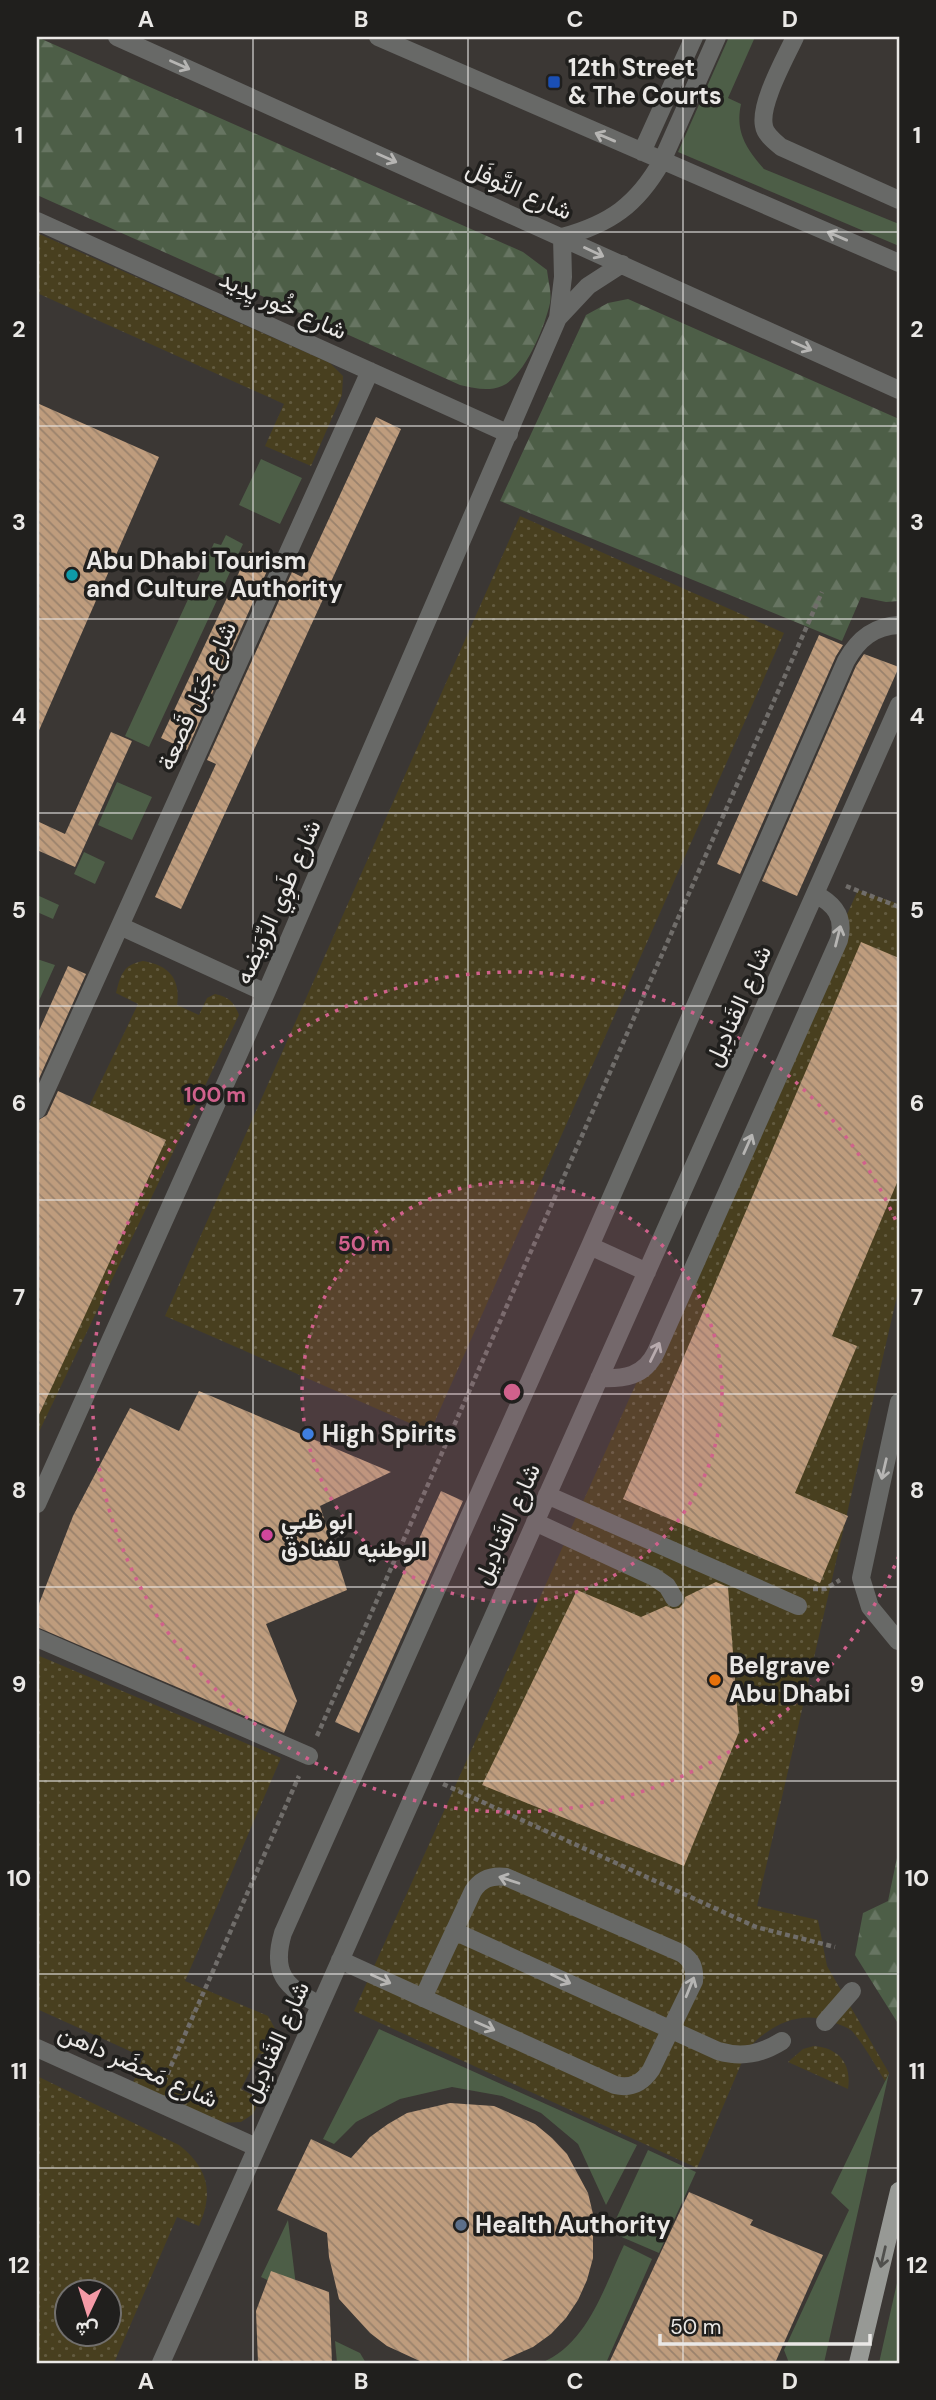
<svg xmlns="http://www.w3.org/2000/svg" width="936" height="2400" font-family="'DM Sans',Vazirmatn,sans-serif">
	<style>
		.grass { fill: #4d5e47 }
		.forest { fill: url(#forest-firs) }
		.sand { fill: url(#sand-dots); fill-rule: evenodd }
		.building { fill: url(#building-back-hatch) }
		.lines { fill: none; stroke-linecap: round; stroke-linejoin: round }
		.path { stroke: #706d6a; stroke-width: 4.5; stroke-dasharray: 5 3.5; stroke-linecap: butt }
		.minor { stroke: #686967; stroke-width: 18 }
		.major { stroke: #979995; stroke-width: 18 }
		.oneway { stroke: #b6b5b3 }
		.oneway2 { stroke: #50504d }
		.grid { fill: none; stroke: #eae8e6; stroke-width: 2; stroke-opacity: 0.55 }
		.ring { fill: none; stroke: #d0618c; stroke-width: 3.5; stroke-dasharray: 3.5 7 }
		.transit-dot { fill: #1a4fb4; stroke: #201f1d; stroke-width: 2.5 }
		.culture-dot { fill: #0f9aa8; stroke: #201f1d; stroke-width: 2.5 }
		.shop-dot { fill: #3f7fe0; stroke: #201f1d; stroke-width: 2.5 }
		.hotel-dot { fill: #d1479c; stroke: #201f1d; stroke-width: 2.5 }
		.food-dot { fill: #e8710a; stroke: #201f1d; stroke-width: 2.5 }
		.service-dot { fill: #5c6f8a; stroke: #201f1d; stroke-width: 2.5 }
		.labels { text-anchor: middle; stroke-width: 7; stroke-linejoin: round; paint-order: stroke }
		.poi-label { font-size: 24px; font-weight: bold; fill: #eae8e6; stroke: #201f1d; text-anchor: start }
		.street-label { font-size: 24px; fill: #eae8e6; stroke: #201f1d }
		.centre { fill: #d0618c; stroke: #201f1d; stroke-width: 3.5 }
		.ring-label { font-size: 21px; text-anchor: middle; font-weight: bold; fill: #d0618c; stroke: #201f1d; stroke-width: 7; stroke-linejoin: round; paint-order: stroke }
		.neatline { fill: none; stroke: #eae8e6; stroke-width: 2.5 }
		.grid-label { font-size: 23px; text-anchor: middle; font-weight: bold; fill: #eae8e6 }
	</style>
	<defs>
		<pattern id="forest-firs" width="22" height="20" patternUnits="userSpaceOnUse" patternTransform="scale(1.75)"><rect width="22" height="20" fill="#4d5e47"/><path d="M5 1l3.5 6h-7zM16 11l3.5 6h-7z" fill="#677562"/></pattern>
		<pattern id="sand-dots" width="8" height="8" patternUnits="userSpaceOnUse" patternTransform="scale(1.75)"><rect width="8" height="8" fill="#483f1f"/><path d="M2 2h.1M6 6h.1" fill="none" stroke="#635b40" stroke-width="1.8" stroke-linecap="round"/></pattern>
		<pattern id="building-back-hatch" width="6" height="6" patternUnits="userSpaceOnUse" patternTransform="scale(1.75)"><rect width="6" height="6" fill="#be9c7d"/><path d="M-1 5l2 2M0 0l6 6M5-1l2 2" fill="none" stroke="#9a826c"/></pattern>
	</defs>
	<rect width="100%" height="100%" fill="#3b3734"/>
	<!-- grass -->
	<path class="grass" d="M729,37H755L728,98L741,104C735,132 746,148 764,169L899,224V246L678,152Z
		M261,459L302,478L280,524L239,505Z
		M226,535L243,544L149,747L125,736L214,543L221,545Z
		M117,782L152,797L132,840L98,825Z
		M84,852L105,862L95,884L74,874Z
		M37,895L59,905L53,919L37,912Z
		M37,959L55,965L37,1005Z
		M379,2029L637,2145L606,2205L578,2144L541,2113L502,2096L452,2087L400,2099L356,2122L334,2144L323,2139Z
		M889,2073L824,2363H789L784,2350L849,2210L831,2193Z
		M648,2150L696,2172L659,2253L610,2232Z
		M288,2220L297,2294L261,2277Z
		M624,2245L652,2259L606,2363H541C588,2344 604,2287 624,2245Z
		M899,2274V2363H879Z
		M335,2341L360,2353L366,2363H337Z"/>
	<!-- forest -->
	<path class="forest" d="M37,37L523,252L547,270C548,280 552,293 550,303C545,326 525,376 502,386C487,392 475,388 460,385L37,195Z
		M628,299L899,419V601L886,602L861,597L842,641L500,501L586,315L608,303Z
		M899,1848V2025L855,1955L863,1913L888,1901Z"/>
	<!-- sand -->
	<path class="sand" d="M37,233L330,363L343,376L342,395L311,466L265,446L284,404L37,293Z
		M520,516L784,633L430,1432L165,1316Z
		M858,890L899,904V1287L757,1906L818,1920L827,1966L889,2073L885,2081C875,2065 865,2046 852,2031C849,2028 843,2026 838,2024C803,2008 771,2023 747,2050L697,2168L354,2011Z
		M143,961C168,965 181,978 177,1005L199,1015L207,998L215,994C229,997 234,1002 239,1015L37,1436V1215L138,1004L116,993C121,974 123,965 143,961Z
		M37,1655L281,1758L185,1981L268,2016L278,2034L281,2053L277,2061L259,2053L241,2089L260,2099L253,2114L241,2122L219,2123L132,2085L143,2057L37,2009Z
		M814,2046C839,2048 852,2064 848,2089L788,2062L803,2049Z
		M37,2076L179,2145C208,2168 214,2192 199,2226L177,2217L114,2363H37ZM66,2292H108V2334H66Z"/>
	<!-- building -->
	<path class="building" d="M37,403L159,457L37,735Z
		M376,417L401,429L181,909L155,897L216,764L207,760L292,572L302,577Z
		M249,551L271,562L187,750L161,738Z
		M819,635L843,645L836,656L740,874L717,864Z
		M864,654L899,667L797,896L762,881L856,666Z
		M111,732L132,741L75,867L37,850V821L65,834Z
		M861,942L899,958V1178L832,1336L857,1346L795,1493L848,1516L820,1583L623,1499Z
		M68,966L86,974L37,1083V1035Z
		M58,1091L166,1140L37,1419V1121L47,1115Z
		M199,1391L391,1472L320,1506L347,1590L266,1624L297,1701L284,1733L37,1627V1609L73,1516L130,1408L179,1431Z
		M441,1491L463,1501L359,1733L335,1722Z
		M716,1582L728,1587L739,1732L684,1866L482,1785L577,1590L641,1617L666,1606L673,1609L679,1608L684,1603L685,1597Z
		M450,2103L494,2106L535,2124L552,2138L567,2154L588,2193L593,2214V2258L587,2280L578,2300L566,2318L551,2334L533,2347L497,2363H424L387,2346L370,2333L339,2299L329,2257L327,2233L277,2210L311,2139L351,2158L370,2137L388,2124L407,2113Z
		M689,2192L753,2220L750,2225L823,2255L775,2363H609Z
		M271,2271L329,2292L332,2363H258L256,2311Z"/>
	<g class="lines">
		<!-- path -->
		<path class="path" d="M846,886L899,907
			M813,1589H825L840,1580
			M317,1736L822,592
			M443,1784L756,1927L835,1947
			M164,2082L299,1776"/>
		<!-- minor -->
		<path class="minor" d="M117,37L899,390
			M378,37L899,263
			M795,37C786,57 759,104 764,126C765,134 774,141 781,147L899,200
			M642,152L694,37
			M37,221L509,434
			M558,318L588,286L622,264
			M120,926L266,993
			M37,1110L370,371
			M590,1246L647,1272
			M599,1378C624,1379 644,1377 656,1352L839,940C845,917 835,904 815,894
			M547,1495L798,1606
			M37,1504L266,993L558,318L563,277L562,237C610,224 637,205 662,161L717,37
			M535,1522L654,1577L667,1586L674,1598
			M37,1638L309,1756
			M898,1641L870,1607L861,1578L899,1402
			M454,1931L718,2051C742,2058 761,2054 782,2041
			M340,1960L615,2085C631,2089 642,2083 651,2070L694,1981C695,1968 692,1960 681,1953L506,1877C491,1875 481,1879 473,1891L423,1998
			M320,2005C285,1987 271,1973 283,1933L590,1246L846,661C858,639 874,626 899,625
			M825,2022L852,1991
			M37,2048L256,2147
			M161,2363L899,705"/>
		<!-- major -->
		<path class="major" d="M858,2363L899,2191"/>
	</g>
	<!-- one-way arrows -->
	<defs><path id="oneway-shaft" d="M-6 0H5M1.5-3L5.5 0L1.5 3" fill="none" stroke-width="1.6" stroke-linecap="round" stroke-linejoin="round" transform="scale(1.75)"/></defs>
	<g class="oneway">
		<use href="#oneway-shaft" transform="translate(180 65) rotate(24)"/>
		<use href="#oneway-shaft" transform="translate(605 137) rotate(-157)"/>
		<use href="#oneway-shaft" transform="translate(387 158) rotate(24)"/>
		<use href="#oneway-shaft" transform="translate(837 236) rotate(-157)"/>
		<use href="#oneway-shaft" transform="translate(594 252) rotate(25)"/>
		<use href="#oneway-shaft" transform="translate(802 346) rotate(24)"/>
		<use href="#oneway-shaft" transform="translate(838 936) rotate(-76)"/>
		<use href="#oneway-shaft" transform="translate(748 1144) rotate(-66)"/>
		<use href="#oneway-shaft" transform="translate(655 1352) rotate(-64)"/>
		<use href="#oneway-shaft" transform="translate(884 1469) rotate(103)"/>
		<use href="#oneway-shaft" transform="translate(509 1880) rotate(-162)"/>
		<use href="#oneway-shaft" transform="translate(381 1979) rotate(24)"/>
		<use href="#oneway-shaft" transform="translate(561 1979) rotate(25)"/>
		<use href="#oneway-shaft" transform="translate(690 1987) rotate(-68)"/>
		<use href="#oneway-shaft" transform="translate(485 2026) rotate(24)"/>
	</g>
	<use class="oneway2" href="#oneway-shaft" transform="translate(883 2257) rotate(103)"/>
	<!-- grid -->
	<path class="grid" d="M253,37V2363M468,37V2363M683,37V2363M37,232H899M37,426H899M37,619H899M37,813H899M37,1006H899M37,1200H899M37,1394H899M37,1587H899M37,1781H899M37,1974H899M37,2168H899"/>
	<!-- distance rings -->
	<circle cx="512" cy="1392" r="210" fill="#d0618c" fill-opacity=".12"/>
	<g class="ring">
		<circle cx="512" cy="1392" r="210"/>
		<path d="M899 1556A420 420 0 1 1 899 1228"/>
	</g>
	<!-- markers -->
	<rect class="transit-dot" x="547" y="75" width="14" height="14" rx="3.5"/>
	<circle class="culture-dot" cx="72" cy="575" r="7"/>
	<circle class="shop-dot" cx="308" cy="1434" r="7"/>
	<circle class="hotel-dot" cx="267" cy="1535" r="7"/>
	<circle class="food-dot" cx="715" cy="1680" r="7"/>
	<circle class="service-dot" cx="461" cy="2225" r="7"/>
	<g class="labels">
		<!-- poi labels -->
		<g class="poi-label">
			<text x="568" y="76">12th Street<tspan x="568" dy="28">&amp; The Courts</tspan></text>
			<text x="86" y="569">Abu Dhabi Tourism<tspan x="86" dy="28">and Culture Authority</tspan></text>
			<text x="322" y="1442">High Spirits</text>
			<text x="281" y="1529">ابو ظبي<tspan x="281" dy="28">الوطنيه للفنادق</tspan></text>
			<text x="729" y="1674">Belgrave<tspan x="729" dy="28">Abu Dhabi</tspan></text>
			<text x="475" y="2233">Health Authority</text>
		</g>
		<!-- street labels -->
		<g class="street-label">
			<text transform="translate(519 190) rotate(24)" y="8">شارع النَّوفَل</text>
			<text transform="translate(283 305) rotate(24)" y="8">شارع خُور يِدِيد</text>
			<text transform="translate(197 696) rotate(-66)" y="8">شارع جَبَل قَصعة</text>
			<text transform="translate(278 902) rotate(-66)" y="8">شارع طَوِي الرِّوَيضه</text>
			<text transform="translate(738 1006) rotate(-66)" y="8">شارع القَنادِيل</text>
			<text transform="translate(507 1524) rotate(-66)" y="8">شارع القَنادِيل</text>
			<text transform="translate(276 2042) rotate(-66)" y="8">شارع القَنادِيل</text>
			<text transform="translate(138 2066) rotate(24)" y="8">شارع مَحضَر داهن</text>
		</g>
	</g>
	<circle cx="512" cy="1392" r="10" class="centre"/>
	<g class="ring-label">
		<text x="215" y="1102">100 m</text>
		<text x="364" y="1251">50 m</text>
	</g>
	<!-- border -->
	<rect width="936" height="2400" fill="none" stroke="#201f1d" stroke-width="77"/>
	<!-- north arrow -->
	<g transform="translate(88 2313) rotate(184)"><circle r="33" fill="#201f1d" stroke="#716f6d" stroke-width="2"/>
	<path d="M0-5L12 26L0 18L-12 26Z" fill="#f49aa6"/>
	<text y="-10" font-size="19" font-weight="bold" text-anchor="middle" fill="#eae8e6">ش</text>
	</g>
	<!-- scale -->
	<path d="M660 2334v10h210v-10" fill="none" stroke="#eae8e6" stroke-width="3.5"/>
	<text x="670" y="2334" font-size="21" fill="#eae8e6" stroke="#201f1d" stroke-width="5" paint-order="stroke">50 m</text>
	<rect x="38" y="38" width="860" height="2324" class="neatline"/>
	<g class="grid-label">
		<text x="146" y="27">A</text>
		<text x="361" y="27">B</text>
		<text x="575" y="27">C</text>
		<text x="790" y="27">D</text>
		<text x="19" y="143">1</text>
		<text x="917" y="143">1</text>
		<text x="19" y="337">2</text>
		<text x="917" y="337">2</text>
		<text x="19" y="530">3</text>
		<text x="917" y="530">3</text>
		<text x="19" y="724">4</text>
		<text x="917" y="724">4</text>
		<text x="19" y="918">5</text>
		<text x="917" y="918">5</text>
		<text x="19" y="1111">6</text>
		<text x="917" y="1111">6</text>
		<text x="19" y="1305">7</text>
		<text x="917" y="1305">7</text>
		<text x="19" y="1498">8</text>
		<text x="917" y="1498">8</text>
		<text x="19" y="1692">9</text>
		<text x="917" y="1692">9</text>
		<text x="19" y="1886">10</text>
		<text x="917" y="1886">10</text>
		<text x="19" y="2079">11</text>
		<text x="917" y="2079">11</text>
		<text x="19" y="2273">12</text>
		<text x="917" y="2273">12</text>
		<text x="146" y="2389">A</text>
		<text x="361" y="2389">B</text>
		<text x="575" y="2389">C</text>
		<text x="790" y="2389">D</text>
	</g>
</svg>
